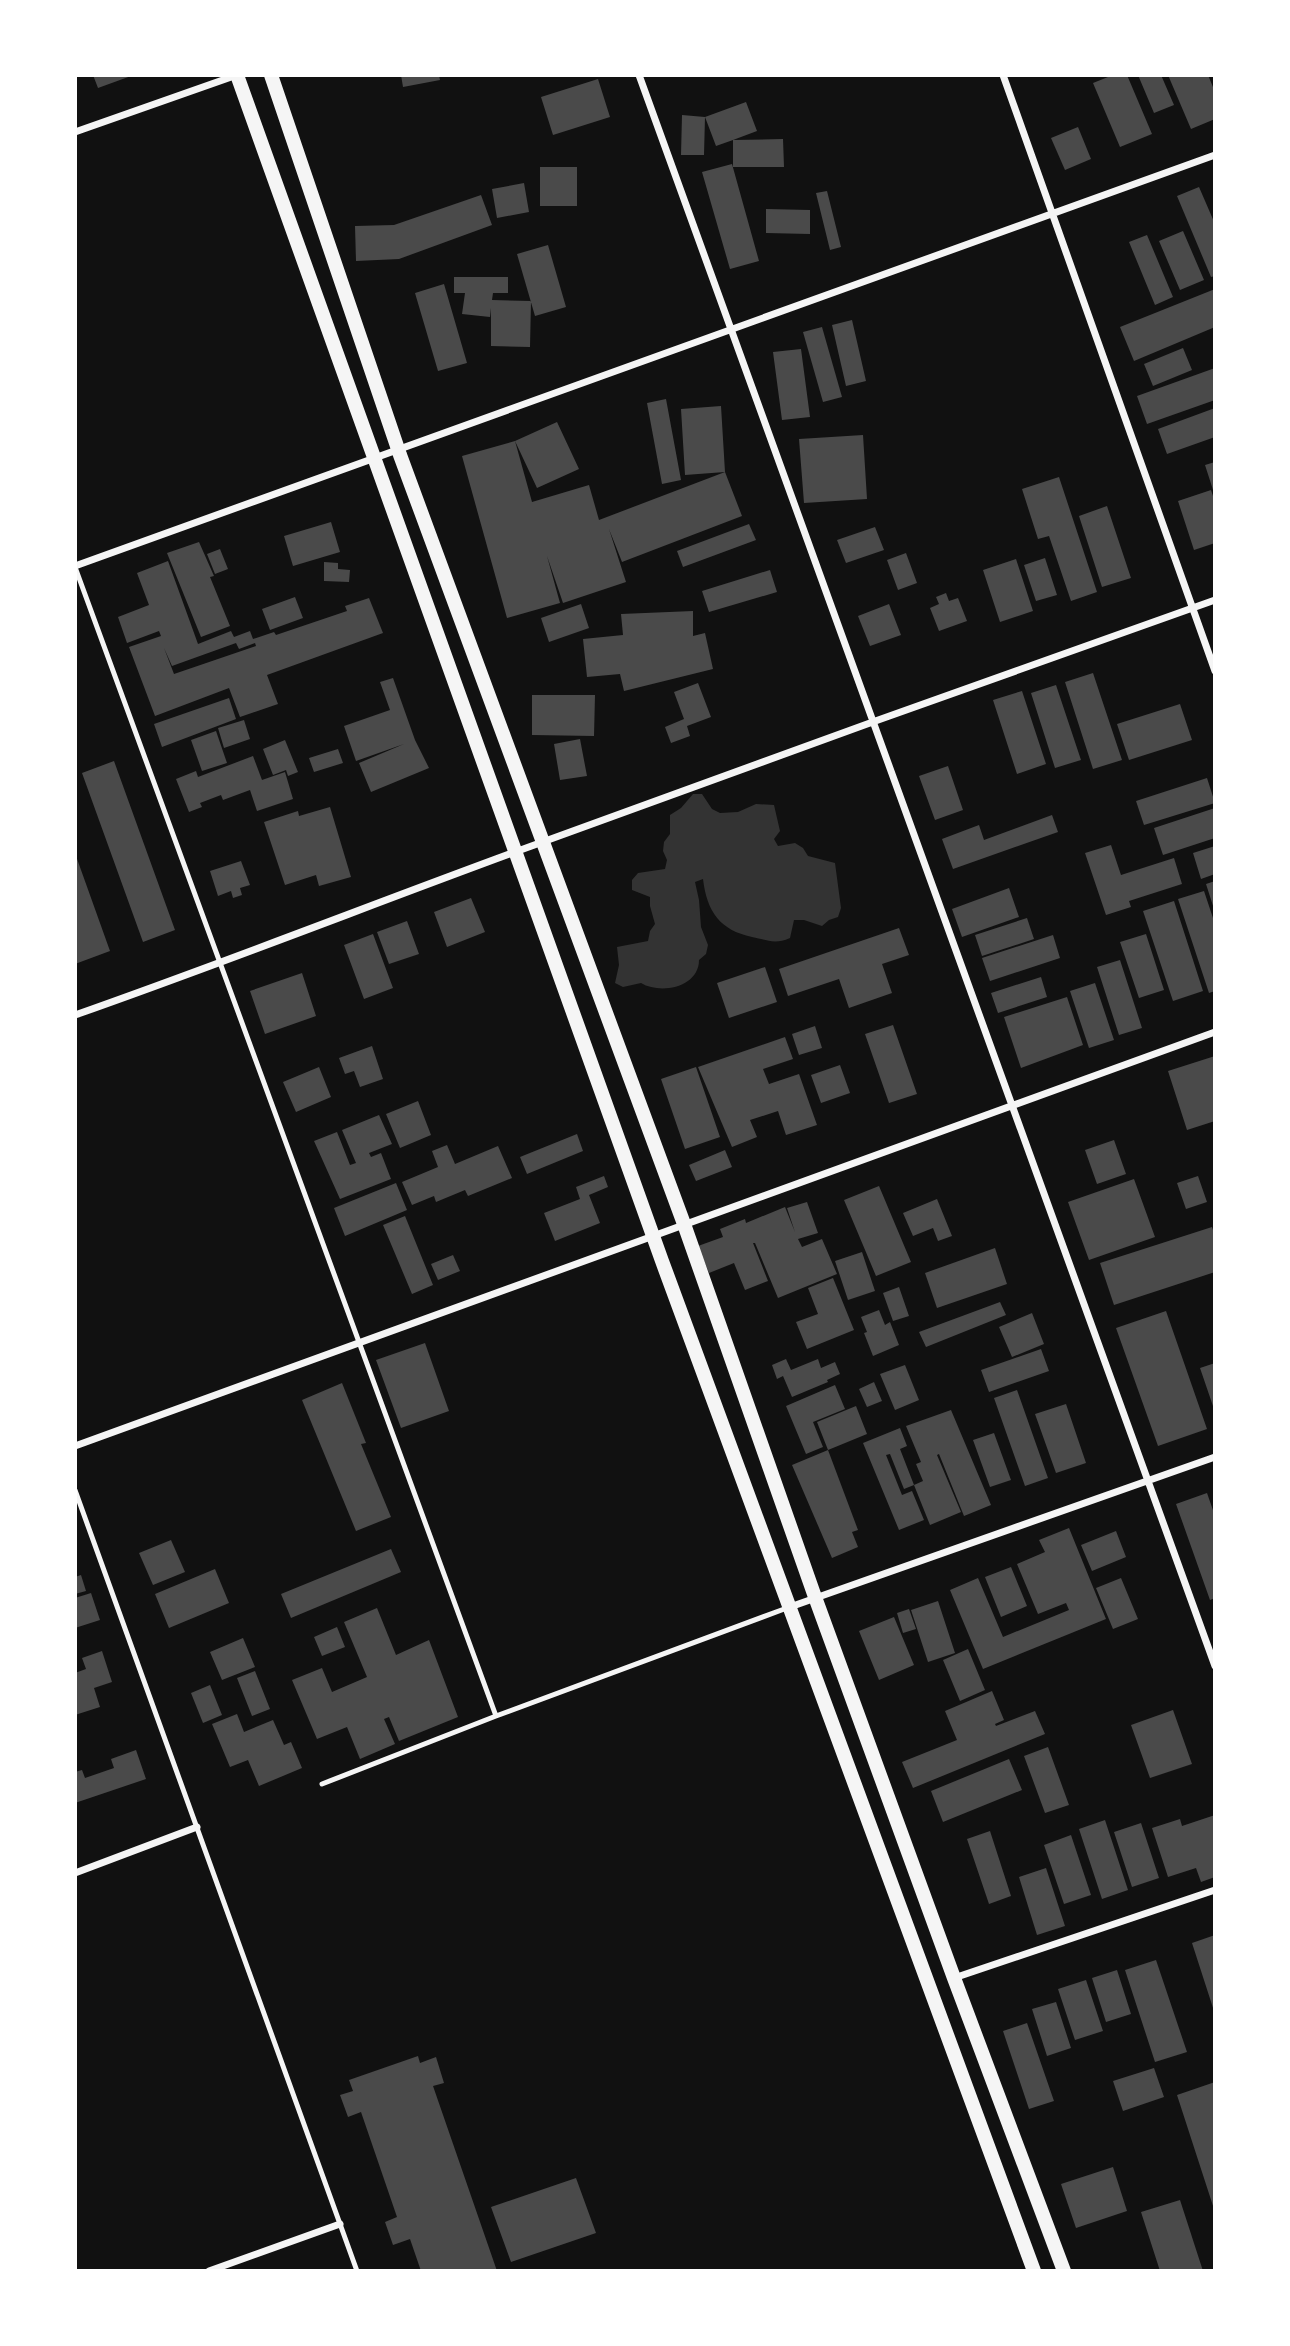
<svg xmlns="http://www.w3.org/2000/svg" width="1290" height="2346" font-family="'Archivo Narrow',sans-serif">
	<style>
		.water { fill: #333 }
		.building { fill: #4a4a4a; fill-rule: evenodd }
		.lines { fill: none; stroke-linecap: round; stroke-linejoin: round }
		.service { stroke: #f5f5f5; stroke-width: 5 }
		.minor { stroke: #f5f5f5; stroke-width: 7 }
		.secondary { stroke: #f5f5f5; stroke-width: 14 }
	</style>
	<rect width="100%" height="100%" fill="#111"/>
	<!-- water -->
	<path class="water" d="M693,794H702L712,809L720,813L738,812L756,804L774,805L780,831L774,839L778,846L795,843L803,848L808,856L835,863L841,908L838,917L829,920L822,926L804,920H794L790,938C774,945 768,940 752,937C720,930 707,912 703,879L695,882L699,900L701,927L708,945L706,954L699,960C699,987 661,995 641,983L623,987L615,983L619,965L617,947L648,941L650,931L655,924L650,906V897L632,890V880L638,873L665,869L667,860L663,851L664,842L670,834V815L681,808Z"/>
	<!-- building -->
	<path class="building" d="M93,75H131V76L98,88Z
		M401,75H439L440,80L403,87Z
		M1113,75H1127L1152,134L1120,147L1093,83Z
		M1138,75H1161L1174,105L1154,113Z
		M1168,75H1208L1215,92V119L1191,129Z
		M598,79L610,117L553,135L541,97Z
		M746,102L757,131L733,140L783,139L784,167H733V140L716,146L705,117Z
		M682,115L705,117L704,155H681Z
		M1078,127L1091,159L1065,170L1051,138Z
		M732,164L759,261L730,269L702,172Z
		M540,167H577V206H540Z
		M524,183L529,212L497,218L492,189Z
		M1199,187L1215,224V276L1211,277L1177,196Z
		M827,191L841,247L830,250L816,193Z
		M481,195L492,225L399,259L356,261L355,226L394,225Z
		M766,209L810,210V234L766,233Z
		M1183,231L1204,280L1180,290L1159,241Z
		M1147,235L1173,297L1155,305L1129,242Z
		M548,245L566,307L535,316L517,254Z
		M454,277H508V293H493L492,300L531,301L530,347L491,346V308L490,317L462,314L465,293H454Z
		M444,284L467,363L438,371L415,293Z
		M1215,289V327L1134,361L1120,327Z
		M852,320L866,381L846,386L832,325Z
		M822,327L842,397L823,402L803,332Z
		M1183,348L1192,370L1153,386L1144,364Z
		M801,349L810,417L782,420L773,352Z
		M1215,368V400L1147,424L1137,396Z
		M666,399L681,480L662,484L647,403Z
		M721,406L725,472L742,516L622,562L609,529L626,582L563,603L547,556L560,603L507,618L462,456L515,441L532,502L589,485L599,520L725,472L685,475L681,409Z
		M1215,408V437L1167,454L1158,429Z
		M557,422L579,469L537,488L515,441Z
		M863,435L867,499L804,503L799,439Z
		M1215,462V493H1214L1205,465Z
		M1059,477L1097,592L1071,601L1049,536L1038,539L1022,489Z
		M1211,490L1215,502V543L1194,550L1178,501Z
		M1107,506L1131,578L1102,587L1079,516Z
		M331,522L340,552L293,566L284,536Z
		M749,524L756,540L683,567L677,551Z
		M875,527L884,550L846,563L837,540Z
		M199,542L214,576L210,577L230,626L201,637L167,553Z
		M220,549L228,569L215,574L207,554Z
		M906,553L917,583L898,590L887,560Z
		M1045,558L1057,595L1036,601L1024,565Z
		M1016,559L1033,611L1000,622L983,570Z
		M168,561L198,644L231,631L234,637L250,631L253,639L274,632L276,635L347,611L345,606L369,598L383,633L267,675L278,704L240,717L229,688L155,716L129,647L161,636L159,631L127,643L118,617L149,605L137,573ZM236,643L239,649L255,643L256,646L174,674L164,648L172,666Z
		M324,562L338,563V569L350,570L349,582L324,581Z
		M770,570L777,592L709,612L702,591Z
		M946,593L949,601L958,598L967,621L939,631L930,608L939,604L936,597Z
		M295,597L303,618L270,630L262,609Z
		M581,604L589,628L549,642L541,618Z
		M889,604L901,635L870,646L858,616Z
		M693,611V636L705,633L713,669L624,691L620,674L587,677L583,639L623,635L621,614Z
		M1093,673L1122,760L1093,769L1065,682Z
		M393,678L415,740L429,768L371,792L359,763L404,744L356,761L344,726L390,710L380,682Z
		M698,683L711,717L687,726L690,736L671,743L665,727L684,719L674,692Z
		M1056,685L1081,760L1055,768L1031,693Z
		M1022,691L1046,764L1017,774L993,700Z
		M532,695H595L594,736L532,735Z
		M229,698L236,719L162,747L154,724Z
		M1180,704L1192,740L1129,760L1117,724Z
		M244,720L250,739L224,748L218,728Z
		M216,731L227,763L202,771L191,740Z
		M580,739L587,776L560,780L554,744Z
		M285,740L298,772L288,776L286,770L273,775L263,749Z
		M338,749L343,763L314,772L309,758Z
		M253,756L262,780L285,772L293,799L257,811L250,790L223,800L221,795L200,803L202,807L189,812L176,779L196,771L198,777Z
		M114,761L175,930L143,942L82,773Z
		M948,766L963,810L935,820L919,776Z
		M1207,778L1215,803L1144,825L1136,801Z
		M330,807L351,877L319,886L316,875L285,885L264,822L298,811L299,816Z
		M1215,808V838L1163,855L1154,828Z
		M1052,815L1058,832L953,869L942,839L979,825L984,840Z
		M1111,845L1121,875L1174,858L1182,884L1129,901L1131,907L1106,915L1085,853Z
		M1215,846V874L1201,879L1193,853Z
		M76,856L110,951L75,964V856Z
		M241,861L250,885L240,888L242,895L233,898L231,891L218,896L210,871Z
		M1215,881V909H1214L1206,884Z
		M1009,888L1019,917L962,937L952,909Z
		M1204,891L1215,924V991L1209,993L1178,899Z
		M471,898L485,932L447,947L434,912Z
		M1174,901L1203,991L1173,1001L1143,911Z
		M1027,918L1034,939L982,956L975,935Z
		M407,921L419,954L389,964L377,932Z
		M899,928L909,955L882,964L892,993L849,1008L839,979L788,996L779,969Z
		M373,934L393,988L364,999L344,945Z
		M1146,934L1164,990L1139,998L1120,942Z
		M1053,935L1060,958L990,981L982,958Z
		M1120,960L1142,1028L1119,1035L1097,967Z
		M765,967L777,1002L729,1018L717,983Z
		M302,973L316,1016L265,1034L250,991Z
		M1041,977L1047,997L998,1013L991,993Z
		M1095,983L1114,1040L1089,1048L1070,991Z
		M1067,997L1083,1045L1021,1068L1004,1017Z
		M893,1025L917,1094L889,1103L865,1034Z
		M815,1026L822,1048L799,1055L792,1034Z
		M785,1037L793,1059L763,1069L769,1084L799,1074L817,1125L786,1135L778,1111L750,1120L757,1137L732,1147L698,1067Z
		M372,1046L383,1079L360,1087L354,1071L345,1074L339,1058Z
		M1215,1056V1121L1187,1130L1168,1071Z
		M840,1065L850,1093L821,1103L811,1075Z
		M319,1067L331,1097L296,1112L283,1082Z
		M696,1067L720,1137L685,1149L661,1079Z
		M418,1101L431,1135L400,1148L386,1114Z
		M379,1115L392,1144L369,1153L371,1157L381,1153L391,1179L340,1199L314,1141L337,1132L350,1165L356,1163L342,1130Z
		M577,1134L583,1151L527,1174L520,1157Z
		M1114,1140L1126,1174L1097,1184L1085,1150Z
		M447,1145L455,1164L498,1146L512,1178L468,1196L465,1190L436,1202L434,1196L412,1205L402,1182L438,1167L432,1151Z
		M725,1150L732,1167L696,1181L689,1165Z
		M604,1176L608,1187L589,1195L600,1223L555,1241L544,1213L580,1199L576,1187Z
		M1198,1176L1207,1202L1186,1209L1177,1183Z
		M1134,1179L1155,1237L1089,1260L1068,1202Z
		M396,1183L407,1210L345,1236L334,1208Z
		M879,1186L911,1262L876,1276L844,1200Z
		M937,1199L952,1236L938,1241L933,1228L913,1236L903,1213Z
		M807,1202L818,1233L798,1239L802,1247L822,1239L837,1274L778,1298L755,1243H753L768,1281L745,1290L734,1263L709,1273L698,1246L723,1237L720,1229L745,1219L746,1223L785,1207L795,1232L787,1208Z
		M405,1216L433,1285L412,1294L383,1225Z
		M1212,1227L1215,1236V1272L1114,1305L1100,1263Z
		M995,1248L1007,1284L937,1308L925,1273Z
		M862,1252L875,1291L848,1300L835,1261Z
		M453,1255L460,1271L438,1280L431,1264Z
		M833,1278L854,1330L807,1349L796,1322L818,1314L808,1288Z
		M899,1287L909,1316L893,1321L883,1293Z
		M1000,1302L1006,1315L926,1347L919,1332Z
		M879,1310L885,1325L890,1322L899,1345L873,1356L864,1333L867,1332L861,1317Z
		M1166,1311L1207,1429L1158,1446L1116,1328Z
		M1032,1313L1044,1344L1012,1357L999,1327Z
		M425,1343L449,1411L401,1428L376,1360Z
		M1041,1349L1049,1371L989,1392L981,1370Z
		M786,1359L791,1370L818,1359L821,1368L835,1362L840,1374L827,1380L828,1382L792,1397L783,1376L777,1379L772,1365Z
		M1215,1363V1409H1214L1200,1368Z
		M905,1365L919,1400L895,1410L880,1374Z
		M874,1382L882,1401L867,1407L859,1389Z
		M342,1383L366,1443L361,1444L391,1517L356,1531L302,1400Z
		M835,1385L845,1409L813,1422L823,1447L806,1454L786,1406Z
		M1017,1390L1048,1478L1025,1486L994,1398Z
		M1066,1404L1086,1463L1056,1473L1035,1414Z
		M856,1406L867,1434L828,1450L817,1422Z
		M951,1410L991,1505L964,1516L939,1454L937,1455L961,1512L930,1525L914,1485L923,1481L916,1464L921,1462L906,1426Z
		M900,1428L907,1446L900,1449L914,1485L904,1489L890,1454L886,1455L902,1495L912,1491L924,1520L899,1530L863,1443Z
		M994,1433L1011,1480L990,1487L973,1440Z
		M828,1450L858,1530L852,1532L858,1547L832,1558L792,1465Z
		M1207,1493L1215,1516V1598L1210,1600L1176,1504Z
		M1069,1528L1106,1619L983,1669L950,1590L978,1578L1003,1637L1069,1610L1066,1603L1038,1614L1017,1564L1045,1552L1039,1540Z
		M1116,1531L1126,1557L1092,1571L1081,1545Z
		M171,1540L185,1572L153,1585L139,1553Z
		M391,1549L401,1572L291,1618L281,1594Z
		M1011,1567L1027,1606L1001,1617L985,1577Z
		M215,1569L229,1603L169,1628L155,1594Z
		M81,1575L86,1591L75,1594V1577Z
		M1121,1578L1138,1619L1113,1629L1096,1588Z
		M91,1593L100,1620L75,1628V1598Z
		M938,1601L955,1653L928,1662L911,1610Z
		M377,1608L396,1655L429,1640L458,1717L399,1741L389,1717L384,1719L395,1744L360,1759L347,1727L317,1739L292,1680L322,1668L332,1692L367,1677L344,1622Z
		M909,1609L916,1629L903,1633L897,1613Z
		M894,1617L914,1665L879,1680L859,1631Z
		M337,1627L345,1647L322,1656L314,1637Z
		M243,1638L255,1667L222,1680L210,1652Z
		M968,1649L985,1690L960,1701L943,1660Z
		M102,1651L112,1682L94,1688L100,1707L75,1715V1673L86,1669L82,1658Z
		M255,1671L270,1709L252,1716L237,1678Z
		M210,1685L222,1715L203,1723L191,1693Z
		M992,1691L1004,1720L995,1724L996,1726L1035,1711L1045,1734L913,1788L902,1762L957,1740L945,1711Z
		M1173,1710L1192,1764L1150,1778L1131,1725Z
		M237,1714L244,1732L273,1720L284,1745L291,1742L302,1768L259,1786L248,1760L230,1767L212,1724Z
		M1048,1747L1069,1805L1045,1813L1024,1756Z
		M136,1750L146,1779L75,1803V1772L82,1770L85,1778L114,1768L111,1759Z
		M1009,1759L1022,1790L943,1822L931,1791Z
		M1215,1815V1877L1201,1882L1196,1868L1168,1877L1152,1828L1180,1819L1182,1826Z
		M1105,1820L1128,1890L1102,1899L1079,1829Z
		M1141,1823L1159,1878L1132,1887L1114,1832Z
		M990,1831L1011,1896L989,1904L967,1839Z
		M1071,1835L1091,1895L1064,1904L1044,1845Z
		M1046,1868L1065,1926L1037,1935L1019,1877Z
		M1215,1935V2011H1214L1192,1943Z
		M1156,1960L1187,2052L1155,2062L1125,1970Z
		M1117,1970L1131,2014L1106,2022L1092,1978Z
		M1086,1980L1103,2031L1075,2040L1058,1989Z
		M1056,2002L1071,2048L1047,2056L1032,2009Z
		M1027,2023L1054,2101L1029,2109L1003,2031Z
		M418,2056L420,2063L436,2057L444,2083L433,2086L497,2271H421L410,2239L393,2245L385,2222L397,2217L361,2112L348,2117L340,2095L353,2091L349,2080Z
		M1154,2068L1164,2097L1123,2111L1113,2081Z
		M1215,2082V2209H1214L1177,2095Z
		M1113,2167L1127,2211L1076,2228L1061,2184Z
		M576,2178L596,2233L511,2262L491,2207Z
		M1180,2200L1203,2271H1160L1141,2212Z"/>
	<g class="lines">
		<!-- service -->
		<path class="service" d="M75,567L496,1716
			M75,1490L357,2271
			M322,1784L496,1716L787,1608"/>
		<!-- minor -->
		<path class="minor" d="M639,75L1215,1666
			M1003,75L1215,671
			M75,132L237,75
			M75,566L1215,155
			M75,1015C223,963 368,906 515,852C748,766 981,683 1215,600
			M75,1446L1215,1032
			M790,1607L1215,1457
			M75,1873L197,1827
			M954,1978L1215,1890
			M209,2271L340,2224"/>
		<!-- secondary -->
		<path class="secondary" d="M237,75L662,1261L1034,2271
			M271,75L400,455L684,1224L815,1597L954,1978L1064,2271"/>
	</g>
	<!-- border -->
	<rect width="1290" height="2346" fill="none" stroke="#ffffff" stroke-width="154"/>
</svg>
